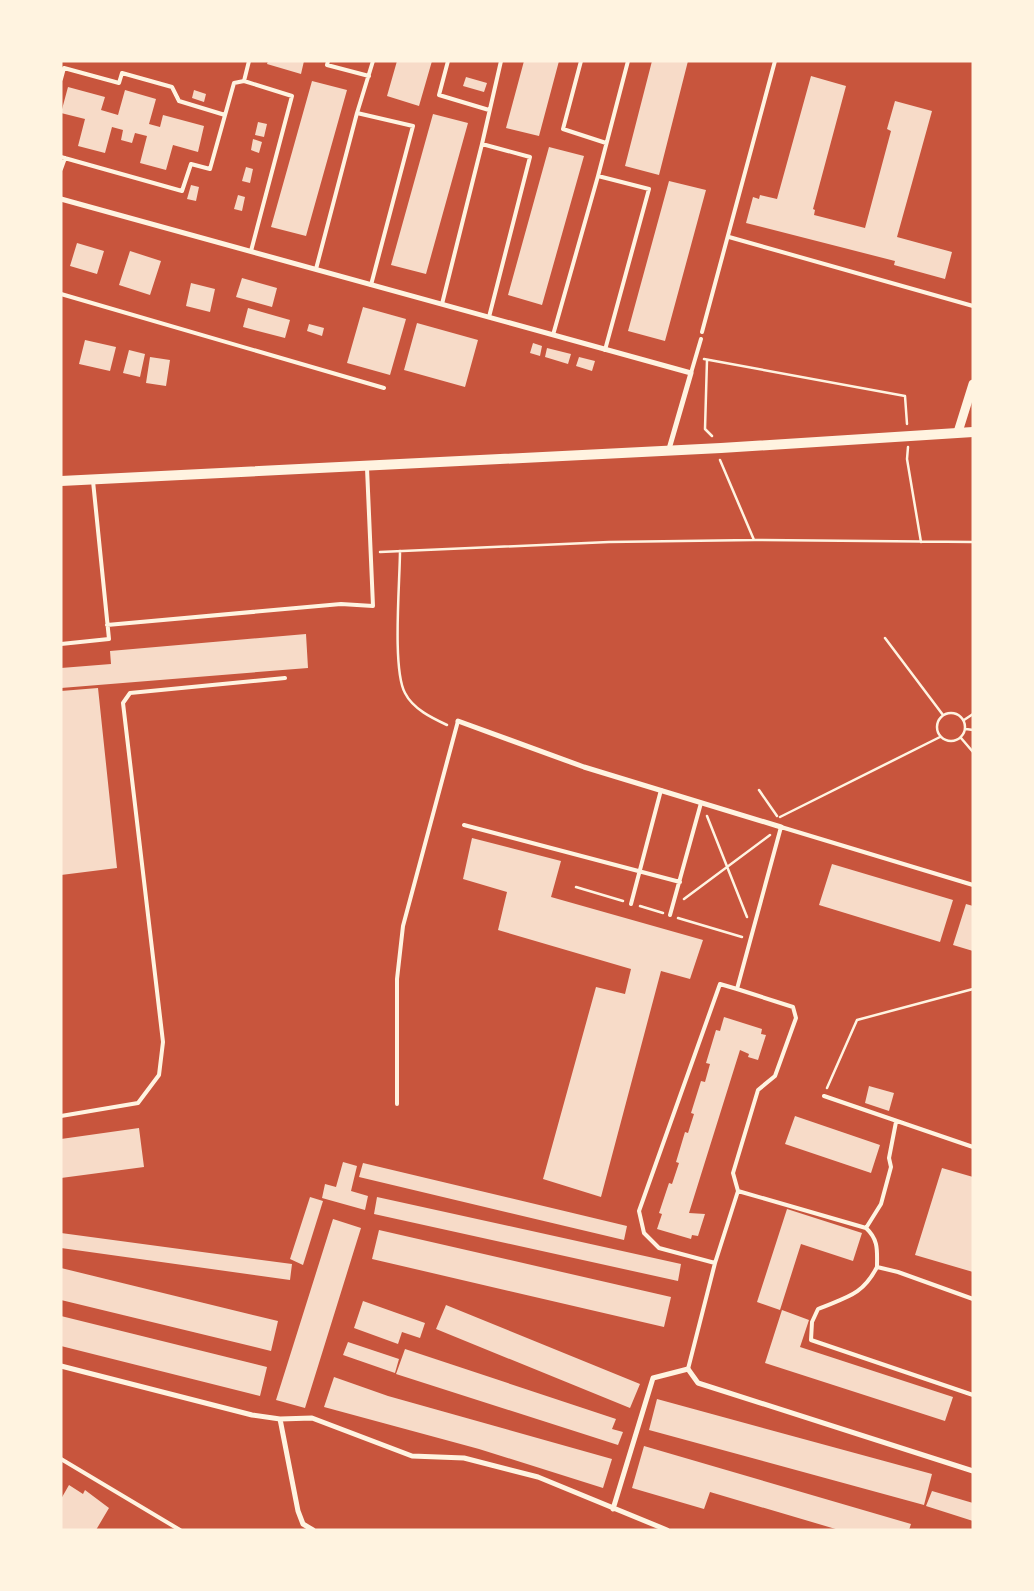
<svg xmlns="http://www.w3.org/2000/svg" width="1034" height="1591" font-family="Overpass,sans-serif">
	<style>
		.building { fill: #f7dbc8 }
		.lines { fill: none; stroke-linecap: round; stroke-linejoin: round }
		.path { stroke: #fff3e0; stroke-width: 2.5 }
		.service { stroke: #fff3e0; stroke-width: 4 }
		.minor { stroke: #fff3e0; stroke-width: 5 }
		.tertiary { stroke: #fff3e0; stroke-width: 9 }
		.secondary { stroke: #fff3e0; stroke-width: 10 }
	</style>
	<rect width="100%" height="100%" fill="#c8553d"/>
	<!-- building -->
	<path class="building" d="M268,61H304L301,74L267,64Z
		M397,61H432L419,106L387,96Z
		M524,61H559L539,136L506,128Z
		M652,61H688L659,175L625,166Z
		M811,76L846,86L813,209L815,210L814,215L865,228L891,131L887,129L895,101L932,111L897,237L952,252L945,279L894,265L895,261L746,223L753,197L759,199L760,195L777,199Z
		M466,77L487,83L484,92L463,86Z
		M312,81L347,90L306,236L271,227Z
		M68,87L105,97L101,110L118,115L125,90L156,99L149,124L160,127L163,115L204,126L198,152L173,145L166,170L140,163L147,136L135,133L132,143L121,140L123,130L112,127L105,153L78,146L85,119L61,113Z
		M194,90L206,94L204,102L192,98Z
		M433,114L468,123L426,274L391,265Z
		M258,122L267,124L264,137L255,135Z
		M253,139L262,142L259,153L251,150Z
		M549,147L584,156L542,305L508,295Z
		M246,167L253,169L250,183L242,181Z
		M669,181L706,190L665,341L628,331Z
		M191,185L199,187L196,201L187,199Z
		M238,195L245,197L242,211L234,209Z
		M77,243L104,251L97,274L70,266Z
		M130,251L161,261L150,295L119,285Z
		M242,278L277,288L272,307L236,297Z
		M191,283L215,289L210,312L186,306Z
		M363,307L406,319L390,375L347,363Z
		M248,308L290,320L285,338L243,327Z
		M417,323L478,340L465,387L404,370Z
		M309,324L324,328L322,336L307,331Z
		M85,340L116,347L110,371L79,364Z
		M533,343L542,346L540,356L530,353Z
		M547,348L571,354L568,364L545,357Z
		M129,350L145,354L140,377L123,373Z
		M150,357L170,360L166,386L146,383Z
		M579,357L595,361L592,371L576,366Z
		M306,634L308,668L61,688V668L111,664L110,651Z
		M98,688L117,868L61,875V691Z
		M472,838L561,861L551,897L703,940L690,979L661,971L601,1197L543,1179L596,987L625,994L631,969L498,930L507,892L463,879Z
		M832,864L953,900L940,942L819,905Z
		M966,904L973,906V951L953,945Z
		M724,1017L762,1029L761,1034L766,1035L758,1060L748,1057L749,1054L740,1050L689,1213L705,1214L698,1236L692,1235L691,1239L657,1229L662,1214L659,1213L669,1183L672,1184L679,1163L676,1162L685,1132L688,1133L694,1114L691,1113L701,1081L705,1082L710,1064L706,1063L716,1030L720,1031Z
		M869,1086L894,1093L889,1111L865,1103Z
		M795,1116L880,1145L871,1173L785,1144Z
		M139,1128L144,1167L61,1178V1139Z
		M343,1162L357,1166L351,1191L368,1196L365,1210L322,1198L325,1184L336,1187Z
		M363,1163L627,1226L624,1240L359,1177Z
		M942,1168L973,1177V1272L915,1255Z
		M310,1197L323,1201L303,1265L290,1259Z
		M377,1197L681,1264L678,1281L374,1214Z
		M787,1209L862,1233L853,1261L801,1244L780,1310L757,1302Z
		M333,1219L361,1228L305,1408L276,1400Z
		M379,1230L671,1297L664,1327L372,1259Z
		M61,1233L292,1264L290,1280L61,1248Z
		M61,1268L278,1321L271,1351L61,1300Z
		M363,1301L425,1323L420,1338L402,1332L398,1344L354,1328Z
		M446,1305L640,1384L630,1408L436,1329Z
		M782,1310L809,1320L800,1347L953,1397L945,1421L765,1363Z
		M61,1316L267,1367L260,1396L61,1346Z
		M348,1342L399,1359L395,1373L343,1355Z
		M405,1349L616,1419L612,1429L623,1432L618,1445L396,1374Z
		M334,1377L388,1396L612,1459L603,1488L479,1449L324,1407Z
		M657,1399L932,1474L924,1505L649,1430Z
		M644,1446L911,1524L909,1530H839L710,1492L704,1509L632,1488Z
		M69,1485L83,1494L85,1490L109,1508L96,1530H61V1499Z
		M932,1491L973,1503V1521L926,1506Z"/>
	<g class="lines">
		<!-- path -->
		<path class="path" d="M704,359L905,396L907,424
			M707,360L705,429L712,436
			M908,447L907,459L921,542
			M720,460L754,540
			M400,551C400,581 392,669 405,693C413,709 432,718 447,725
			M380,552L609,542L754,540L973,542
			M885,638L943,715
			M937 727a14 14 0 1 1 28 0a14 14 0 1 1-28 0Z
			M964,720L973,714
			M966,729L973,730
			M961,738L973,752
			M759,790L777,816
			M707,816L747,917
			M780,817L940,737
			M576,887L623,901
			M684,899L770,835
			M640,906L663,913
			M678,918L742,937
			M827,1088L857,1020L973,989"/>
		<!-- service -->
		<path class="service" d="M249,61L244,81L292,96L251,251
			M328,61L327,65L369,76
			M448,61L439,95L489,110
			M581,61L563,129L606,143
			M61,79L64,68L119,83L122,73L172,87L179,101L225,115
			M357,113L373,61
			M482,144L501,61
			M61,157L182,191L191,164L210,169L234,83L244,81
			M61,169L65,158
			M598,176L628,61
			M729,237L973,306
			M316,269L357,113L413,126L371,285
			M61,294L384,388
			M442,304L482,144L530,157L489,317
			M702,332L775,61
			M553,335L598,176L649,189L605,350
			M691,373L701,339
			M107,625L341,604L373,606L367,468
			M61,644L109,639L93,481
			M464,825L680,882
			M631,904L661,790
			M670,915L701,803
			M824,1096L973,1147
			M397,1104V979L403,926L458,721
			M61,1116L138,1103L159,1075L163,1042L123,703L130,693L285,678
			M738,1191L866,1228C879,1240 877,1251 877,1267
			M866,1228L881,1204L891,1167L889,1158L896,1122
			M715,1263L659,1248L644,1233L639,1211L720,984L737,989
			M973,1299L898,1272L877,1267C862,1296 846,1297 818,1309L812,1322L811,1340L973,1395
			M688,1369L715,1263L738,1191L733,1173L758,1090L775,1076L796,1018L793,1007L737,989L781,827L973,885
			M61,1459L180,1530"/>
		<!-- minor -->
		<path class="minor" d="M61,199L691,373L669,449
			M458,721L584,767L781,827
			M61,1366L252,1415L280,1419L312,1418L412,1456L464,1458L538,1477L667,1530
			M280,1419L298,1511L303,1524L313,1530
			M613,1509L653,1378L688,1369L698,1383L973,1471"/>
		<!-- tertiary -->
		<path class="tertiary" d="M958,432L973,384"/>
		<!-- secondary -->
		<path class="secondary" d="M61,481L721,448L973,432"/>
	</g>
	<!-- border -->
	<rect width="1034" height="1591" fill="none" stroke="#fff3e0" stroke-width="125"/>
</svg>
